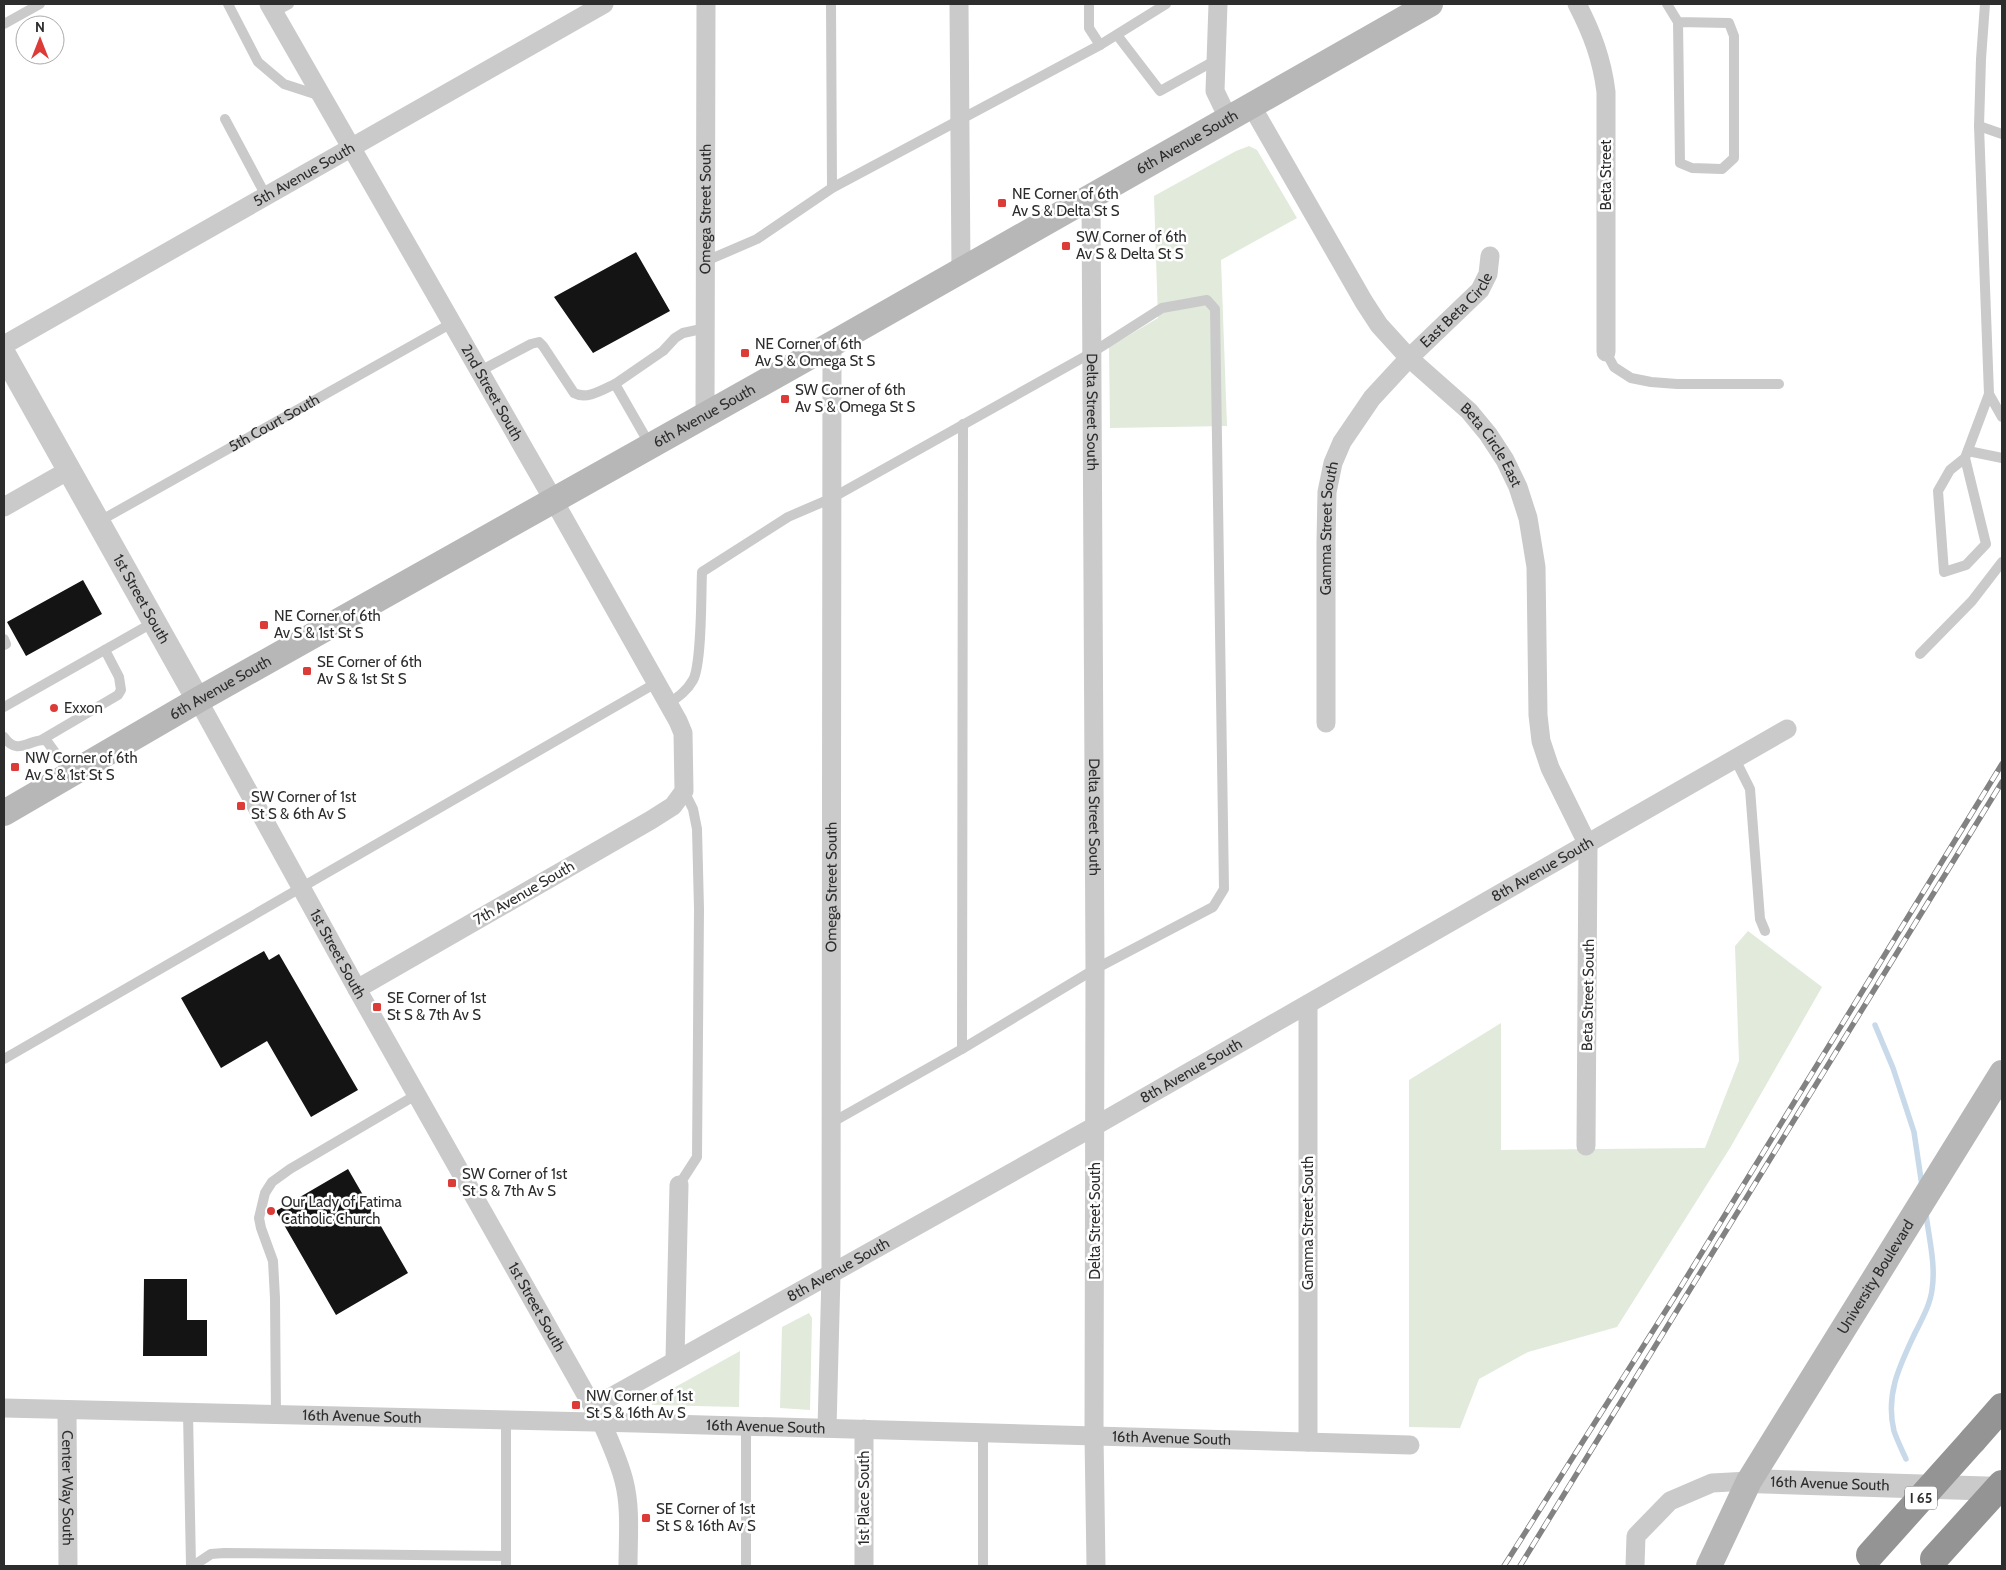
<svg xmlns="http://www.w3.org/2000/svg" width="2006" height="1570" font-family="Cabin,sans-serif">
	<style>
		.green { fill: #e1eadb }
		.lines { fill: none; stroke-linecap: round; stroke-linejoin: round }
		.stream { stroke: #c8d9e9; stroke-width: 5.5 }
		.building { fill: #141414 }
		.service { stroke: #cacaca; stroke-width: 10 }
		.minor { stroke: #cacaca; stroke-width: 19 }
		.tertiary { stroke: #cacaca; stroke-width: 24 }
		.secondary { stroke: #b7b7b7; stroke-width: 26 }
		.motorway { stroke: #949494; stroke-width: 28 }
		.rail-casing { stroke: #828282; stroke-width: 5.5 }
		.rail { stroke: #fff; stroke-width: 4; stroke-dasharray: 11; stroke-linecap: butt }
		.motorway-bridge { stroke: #949494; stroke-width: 28 }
		.poi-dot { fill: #dc3b37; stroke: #fff; stroke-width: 2 }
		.labels { text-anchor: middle; stroke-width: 5; stroke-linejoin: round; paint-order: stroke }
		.shield { fill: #fff; stroke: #6c6c6c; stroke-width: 1 }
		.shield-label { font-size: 14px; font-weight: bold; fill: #2d2d2d }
		.street-label { font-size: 15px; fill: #2d2d2d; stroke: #fff }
		.poi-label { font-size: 15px; fill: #2d2d2d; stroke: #fff; text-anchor: start }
	</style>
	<rect width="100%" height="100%" fill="#fff"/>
	<!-- green -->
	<path class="green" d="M1249,146L1257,150L1297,218L1221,260L1227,426L1110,428L1109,347L1158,318L1154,196L1236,151Z
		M1748,931L1822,987L1730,1148L1617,1327L1528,1352L1479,1379L1460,1428L1409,1427V1080L1501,1023V1150L1705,1148L1739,1061L1735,946Z
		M809,1313L812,1318L810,1410L780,1408L782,1327Z
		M740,1351L739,1407L652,1405V1400Z"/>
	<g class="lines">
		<!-- stream -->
		<path class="stream" d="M1875,1025L1893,1068L1914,1132L1922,1186
			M1906,1459C1902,1450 1897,1440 1894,1431C1885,1394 1900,1365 1915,1333C1922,1319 1930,1305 1932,1290C1936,1265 1929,1239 1926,1214"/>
	</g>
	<!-- building -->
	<path class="building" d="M636,252L670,311L593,353L554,297Z
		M83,580L102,614L26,656L7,622Z
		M264,951L269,960L279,954L358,1090L311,1117L267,1041L221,1068L181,998Z
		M348,1169L408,1273L336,1315L276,1211Z
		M144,1279H187V1320H207V1356H143Z"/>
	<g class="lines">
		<!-- service -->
		<g class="service">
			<path d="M228,4L258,62L284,84L321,96"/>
			<path d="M831,4L832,188"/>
			<path d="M1089,4V28L1100,45"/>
			<path d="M1667,4L1678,22L1680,163L1692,168L1722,169L1734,158V36L1729,23L1678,22"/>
			<path d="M1985,4L1981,59L1979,126L2002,134"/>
			<path d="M274,12L289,4"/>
			<path d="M4,24L40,4"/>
			<path d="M1117,35L1160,91L1216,60"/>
			<path d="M225,119L266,196"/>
			<path d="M1979,126L1989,394"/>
			<path d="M706,261L757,239L832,188L1100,45L1166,4"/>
			<path d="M1606,352L1614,367L1631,378L1651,382L1677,384H1779"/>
			<path d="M480,371L531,344L539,342L543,346L574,393C587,400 602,390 615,384L650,445"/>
			<path d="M615,384L663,351L675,338L683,333L706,328"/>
			<path d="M1968,451L2002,458"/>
			<path d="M1965,458L1986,544L1966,565L1944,572L1938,491L1950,470L1965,458L1989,394L2002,417"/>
			<path id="s1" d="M98,522L452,323"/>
			<path d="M4,639L6,644L4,645"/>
			<path d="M1920,654L1972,601L2002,562"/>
			<path d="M668,704C678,697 687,691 693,680C702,664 701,594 702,572L788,517L832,498L1093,352L1162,308L1207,300L1215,309L1224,889L1213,907L1095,969L962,1049L831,1123"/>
			<path d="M4,707L154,622"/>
			<path d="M4,737C18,757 30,738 46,740L70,773"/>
			<path d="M43,739L118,695L121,690L119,677L105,650"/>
			<path d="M1735,759L1750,789L1760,919L1765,931"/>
			<path d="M962,1049L963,424"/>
			<path d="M4,1059L656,683"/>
			<path d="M679,1185L697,1157L699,909L697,829L693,809L684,791"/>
			<path d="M188,1413L191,1566"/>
			<path d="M276,1416L275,1298L273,1261L261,1228L259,1218L265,1193L272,1182L290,1169L416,1095"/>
			<path d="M746,1426V1566"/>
			<path d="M983,1432V1566"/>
			<path d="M193,1566L211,1554L224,1553L506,1556"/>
			<path d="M506,1566V1420"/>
		</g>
		<!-- minor -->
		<g class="minor">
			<path id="s2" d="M269,4L554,501L678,721L683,733L684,791L673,806L651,820L357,989"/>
			<path d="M959,4L961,271"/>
			<path d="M1218,4L1215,91L1228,118"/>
			<path d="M1577,4C1592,33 1602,59 1606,92V352"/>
			<path id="s3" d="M1251,105L1364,302L1379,325L1409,358L1469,411L1488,434L1505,460L1518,487L1528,518L1536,567L1538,715L1541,741L1550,768L1588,845L1586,1146"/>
			<path id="s4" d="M1091,197L1095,969L1094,1436L1096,1566"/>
			<path id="s5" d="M4,345L604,4"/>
			<path id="s6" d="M705,415L706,4"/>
			<path d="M4,507L69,470"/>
			<path id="s7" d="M198,700L357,989L602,1423C610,1442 619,1461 624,1481C631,1508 628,1538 628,1566"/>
			<path id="s8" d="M1326,723V542L1327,492L1333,463L1342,442L1372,398L1409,358L1480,290L1488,274L1490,256"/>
			<path d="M1308,1004V1442"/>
			<path d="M675,1359L679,1185"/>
			<path id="s9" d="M593,1407L1095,1126L1787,729"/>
			<path id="s10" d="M4,1408L636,1423L1410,1445"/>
			<path id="s11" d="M67,1410L68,1566"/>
			<path id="s12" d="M827,1428L831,1275L832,344"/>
			<path d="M864,1566V1429"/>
			<path d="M1635,1566L1636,1536L1670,1501L1712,1483L1749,1481"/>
		</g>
		<!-- tertiary -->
		<g class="tertiary">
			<path id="s13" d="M4,354L198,700"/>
			<path id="s14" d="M1749,1481L2002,1489"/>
		</g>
		<!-- secondary -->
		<g class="secondary">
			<path id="s15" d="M4,813L198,700L832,344L1430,4"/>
			<path id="s16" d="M1709,1566L1749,1481L2002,1073"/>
		</g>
		<!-- motorway -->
		<path class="motorway" d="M1973,1440L2002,1407"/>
		<defs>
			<path id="rail" d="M1504,1566L1677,1293L2002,764
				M1520,1566L2002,782"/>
		</defs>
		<!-- rail casing -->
		<use href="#rail" class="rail-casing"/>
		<!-- rail -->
		<use href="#rail" class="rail"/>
		<!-- motorway-bridge -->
		<path class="motorway-bridge" d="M1870,1555L1973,1440
			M1934,1559L2002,1484"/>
	</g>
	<!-- markers -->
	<g class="poi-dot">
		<rect x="997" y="198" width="10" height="10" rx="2.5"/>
		<rect x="1061" y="241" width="10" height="10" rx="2.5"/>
		<rect x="740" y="348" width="10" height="10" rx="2.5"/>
		<rect x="780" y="394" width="10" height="10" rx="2.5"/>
		<rect x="259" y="620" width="10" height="10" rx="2.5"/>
		<rect x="302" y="666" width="10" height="10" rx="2.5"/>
		<circle cx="54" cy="708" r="5"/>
		<rect x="10" y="762" width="10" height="10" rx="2.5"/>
		<rect x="236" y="801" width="10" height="10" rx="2.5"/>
		<rect x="372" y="1002" width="10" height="10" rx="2.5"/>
		<rect x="447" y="1178" width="10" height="10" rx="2.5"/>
		<circle cx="271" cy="1211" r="5"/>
		<rect x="571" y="1400" width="10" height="10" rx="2.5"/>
		<rect x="641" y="1513" width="10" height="10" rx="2.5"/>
	</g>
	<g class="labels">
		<!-- shield labels -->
		<rect class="shield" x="1905" y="1486.5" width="32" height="23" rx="4"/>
		<g class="shield-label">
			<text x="1921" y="1503">I 65</text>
		</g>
		<!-- street labels -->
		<g class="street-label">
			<text dy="5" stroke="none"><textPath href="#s15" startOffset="1360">6th Avenue South</textPath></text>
			<text dy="5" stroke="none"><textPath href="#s5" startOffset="345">5th Avenue South</textPath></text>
			<text transform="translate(1606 175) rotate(-90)" y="5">Beta Street</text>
			<text dy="5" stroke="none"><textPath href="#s6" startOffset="206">Omega Street South</textPath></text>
			<text dy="5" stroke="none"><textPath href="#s8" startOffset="459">East Beta Circle</textPath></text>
			<text dy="5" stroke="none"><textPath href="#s2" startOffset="448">2nd Street South</textPath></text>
			<text dy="5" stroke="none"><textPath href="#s4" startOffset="215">Delta Street South</textPath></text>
			<text dy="5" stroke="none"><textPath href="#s15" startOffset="805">6th Avenue South</textPath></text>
			<text dy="5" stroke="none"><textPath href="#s1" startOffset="202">5th Court South</textPath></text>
			<text dy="5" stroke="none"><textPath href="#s3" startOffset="420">Beta Circle East</textPath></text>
			<text dy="5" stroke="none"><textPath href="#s8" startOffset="195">Gamma Street South</textPath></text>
			<text dy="5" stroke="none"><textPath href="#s13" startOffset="281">1st Street South</textPath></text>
			<text dy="5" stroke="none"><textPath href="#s15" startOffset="250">6th Avenue South</textPath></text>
			<text dy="5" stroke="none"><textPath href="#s4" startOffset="620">Delta Street South</textPath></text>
			<text dy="5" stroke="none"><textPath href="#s9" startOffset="1091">8th Avenue South</textPath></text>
			<text dy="5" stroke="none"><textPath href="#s12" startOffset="541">Omega Street South</textPath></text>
			<text transform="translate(524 893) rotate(-30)" y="5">7th Avenue South</text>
			<text dy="5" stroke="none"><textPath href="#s7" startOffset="290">1st Street South</textPath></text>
			<text transform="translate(1588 995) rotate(-89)" y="5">Beta Street South</text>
			<text dy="5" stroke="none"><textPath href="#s9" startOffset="686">8th Avenue South</textPath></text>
			<text transform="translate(1095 1221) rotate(-90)" y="5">Delta Street South</text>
			<text transform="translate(1308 1223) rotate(-90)" y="5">Gamma Street South</text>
			<text dy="5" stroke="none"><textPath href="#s9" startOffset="281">8th Avenue South</textPath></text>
			<text dy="5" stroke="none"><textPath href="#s16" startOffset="334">University Boulevard</textPath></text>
			<text dy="5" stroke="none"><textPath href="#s7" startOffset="695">1st Street South</textPath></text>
			<text dy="5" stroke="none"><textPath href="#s10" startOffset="358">16th Avenue South</textPath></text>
			<text dy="5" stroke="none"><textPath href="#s10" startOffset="762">16th Avenue South</textPath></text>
			<text dy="5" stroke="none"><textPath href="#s10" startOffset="1168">16th Avenue South</textPath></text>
			<text dy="5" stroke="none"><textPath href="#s14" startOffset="81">16th Avenue South</textPath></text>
			<text dy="5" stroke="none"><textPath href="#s11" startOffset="78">Center Way South</textPath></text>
			<text transform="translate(864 1498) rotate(-90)" y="5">1st Place South</text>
		</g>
		<!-- poi labels -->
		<g class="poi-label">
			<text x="1012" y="199">NE Corner of 6th<tspan x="1012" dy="17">Av S &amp; Delta St S</tspan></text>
			<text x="1076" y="242">SW Corner of 6th<tspan x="1076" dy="17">Av S &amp; Delta St S</tspan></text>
			<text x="755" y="349">NE Corner of 6th<tspan x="755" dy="17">Av S &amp; Omega St S</tspan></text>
			<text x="795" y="395">SW Corner of 6th<tspan x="795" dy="17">Av S &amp; Omega St S</tspan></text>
			<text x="274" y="621">NE Corner of 6th<tspan x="274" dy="17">Av S &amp; 1st St S</tspan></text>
			<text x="317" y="667">SE Corner of 6th<tspan x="317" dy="17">Av S &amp; 1st St S</tspan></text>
			<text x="64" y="713">Exxon</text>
			<text x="25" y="763">NW Corner of 6th<tspan x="25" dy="17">Av S &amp; 1st St S</tspan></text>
			<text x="251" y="802">SW Corner of 1st<tspan x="251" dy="17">St S &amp; 6th Av S</tspan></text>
			<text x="387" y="1003">SE Corner of 1st<tspan x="387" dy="17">St S &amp; 7th Av S</tspan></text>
			<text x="462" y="1179">SW Corner of 1st<tspan x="462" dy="17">St S &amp; 7th Av S</tspan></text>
			<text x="281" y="1207">Our Lady of Fatima<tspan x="281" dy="17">Catholic Church</tspan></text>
			<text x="586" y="1401">NW Corner of 1st<tspan x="586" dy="17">St S &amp; 16th Av S</tspan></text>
			<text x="656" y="1514">SE Corner of 1st<tspan x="656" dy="17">St S &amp; 16th Av S</tspan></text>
		</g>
	</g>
	<!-- border -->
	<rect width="2006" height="1570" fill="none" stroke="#2d2d2d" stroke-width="10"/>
	<!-- north arrow -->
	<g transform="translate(40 40)"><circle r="24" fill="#ffffff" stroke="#ababab"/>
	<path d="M0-4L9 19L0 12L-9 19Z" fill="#dc3b37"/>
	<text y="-8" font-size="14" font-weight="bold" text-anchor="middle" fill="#2d2d2d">N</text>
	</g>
</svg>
